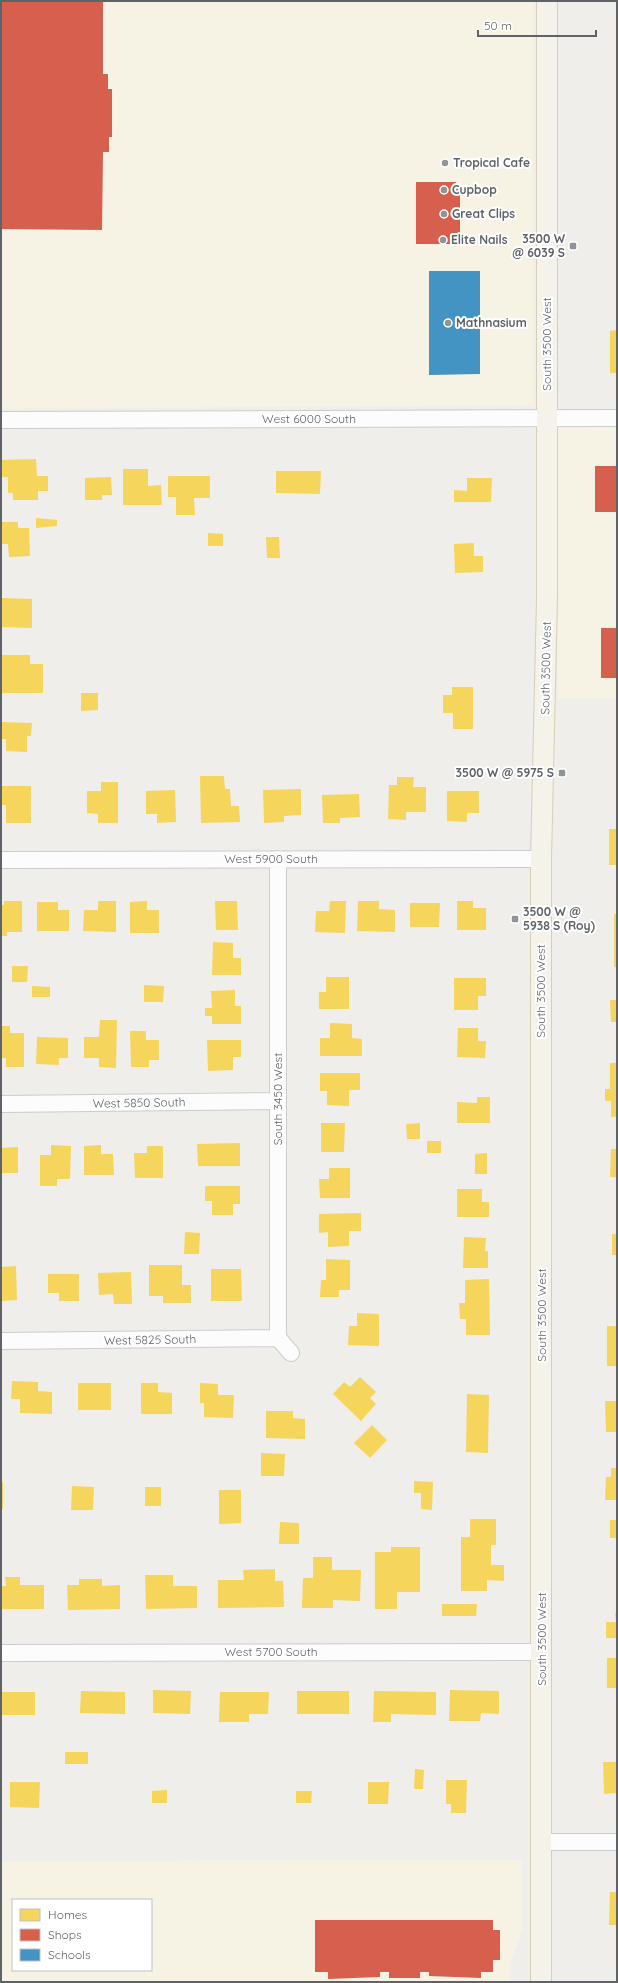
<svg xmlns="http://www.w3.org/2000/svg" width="618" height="1983" font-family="Quicksand,sans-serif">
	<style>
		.commercial { fill: #f7f3e4; fill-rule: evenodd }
		.homes { fill: #f6d55c }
		.shops { fill: #d6604d }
		.schools { fill: #4393c3 }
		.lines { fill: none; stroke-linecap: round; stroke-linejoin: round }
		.minor-casing { stroke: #cbcccc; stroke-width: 18 }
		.major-casing { stroke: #d7ceb8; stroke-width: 22 }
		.minor { stroke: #fdfcfc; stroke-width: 16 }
		.major { stroke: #f4f2e9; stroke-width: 20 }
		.poi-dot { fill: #919496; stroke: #fff; stroke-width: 1.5 }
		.labels { text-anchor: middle; stroke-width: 4; stroke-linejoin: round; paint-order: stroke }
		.poi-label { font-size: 12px; font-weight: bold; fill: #5f6368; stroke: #fff; text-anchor: start }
		.street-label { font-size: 12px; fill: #5f6368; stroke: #fff }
	</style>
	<rect width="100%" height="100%" fill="#efeeea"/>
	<!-- commercial -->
	<path class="commercial" d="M1,1H533V405L1,409Z
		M557,424L617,425V699H558Z
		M522,1860V1929L510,1965V1982H1V1861ZM13,1900H151V1970H13Z"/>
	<!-- homes -->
	<path class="homes" d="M617,330V373H610V331Z
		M36,459L37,476H48V491H38V500H13V493H8V477H1V460Z
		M123,469H148V486L161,485L162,505H123Z
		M276,471H321L320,494L276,493Z
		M168,476H210V498H194L195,515H176V497H168Z
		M111,477L112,495H102V500H85V478Z
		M467,478H492L491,502H454V490L467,491Z
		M36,518L57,520V526L36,528Z
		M1,522H18V528H29L30,556L9,557L8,544H1Z
		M208,533L223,534V546H208Z
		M266,537H279L280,558H267Z
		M474,543V556H483V572L455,573L454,544Z
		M2,598L32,599V628L1,627Z
		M1,655H30V664H43V693H1Z
		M452,687H473V729H453V713H443V695H452Z
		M81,693H98V710L81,711Z
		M1,722L32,723L31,736H27V752L6,751V739H1Z
		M200,776H224L225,789H230L231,806H239L240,822L201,823Z
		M397,777H414L413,787H426V812H406V820L388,819L389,785H397Z
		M101,782H118V823H98V814L87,813V791H101Z
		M1,786H31V823H6V805H1Z
		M301,789V815L284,816V822L264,823L263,790Z
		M175,790L176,822L157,823V814H146V791Z
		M447,791H479V813H467V822L447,821Z
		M359,794L360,817L340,818V823H323L322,795Z
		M609,829H617V865H609Z
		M4,901H22V932H7V936H1V905H4Z
		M98,901H116V932L83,931L84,910H98Z
		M147,901V910H159V933H130V902Z
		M215,901H237L238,930H216Z
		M330,901H346L345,933L315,932L316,911H329Z
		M358,901H379V909L395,910V932L357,931Z
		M457,901H473V908H486V930H457Z
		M37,902H58V910H69V931H37Z
		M410,903H440L439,927H410Z
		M614,914H617V967H614Z
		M213,942L233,943V958H241V975H212Z
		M12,966H28L27,982H12Z
		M326,977H349V1009H319V992H326Z
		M454,978H486V996H478V1010H454Z
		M144,985L164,986L163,1002H144Z
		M32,986L50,987V997H32Z
		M235,990V1006H241V1024H212V1016H205V1008H212L211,991Z
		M610,1000H617V1022H611Z
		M100,1020H117L116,1068L99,1067V1058H84V1037H99Z
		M330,1023L352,1024V1038L362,1039V1056H320V1038H330Z
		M1,1026H10V1033H24V1067H6V1058H1Z
		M458,1028H478V1041H486L485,1058L457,1057Z
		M130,1031H146V1040H159V1060H149V1067H131Z
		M37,1037L68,1038V1058H59V1065L36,1064Z
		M207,1040H241V1057H233V1070L208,1071Z
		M610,1063H617V1117H611V1101H605V1089H610Z
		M320,1073H360V1090H349V1106L327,1105V1091H320Z
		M477,1097H490V1123H457V1102L477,1103Z
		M321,1123H345L344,1152H321Z
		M420,1123V1139H407L406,1124Z
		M427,1141H441V1153H427Z
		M240,1143V1166H198L197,1144Z
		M51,1145L71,1146L70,1179H57V1186H40V1155H51Z
		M101,1145V1154H113L114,1175H84V1146Z
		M147,1146H163V1178H135L134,1153H147Z
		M18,1147V1173H1V1148Z
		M611,1149H617V1177H610Z
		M487,1153V1174H475V1154Z
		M329,1168H350V1198H320L319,1179H329Z
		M205,1186H240V1204H233V1215H212V1201H205Z
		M457,1189H482V1202H489V1217H457Z
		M361,1213V1231H349V1246L328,1247V1232L319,1233V1214Z
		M185,1232L200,1233L199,1254H184Z
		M612,1234H617V1255H612Z
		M464,1237L486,1238L485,1251H488V1268H463Z
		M326,1259L350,1260V1290H339V1297H320L321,1280H326Z
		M149,1265H182V1285H191V1303H163V1296H149Z
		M16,1266L17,1300L1,1301V1267Z
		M211,1269H241L242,1301H211Z
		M131,1272L132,1304H114L113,1294L99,1295L98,1273Z
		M48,1274H79V1301H59V1293H48Z
		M489,1279L490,1335H466V1319H460L459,1303H465V1280Z
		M357,1313L379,1314V1346L348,1345L349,1326H357Z
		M607,1326H617V1366H607Z
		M360,1377L376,1392L370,1398L376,1404L361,1421L333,1394L344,1382L350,1387Z
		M12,1381L38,1382V1391L52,1392V1414L20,1413V1399H11Z
		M78,1383H111V1410H78Z
		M141,1383H158V1392L172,1393V1414H141Z
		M200,1383L218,1384V1395H234L233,1418L204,1417V1403H200Z
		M467,1394L489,1395L488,1453L466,1452Z
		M605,1401H617V1432H606Z
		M266,1411H293V1418L305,1419V1439L266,1438Z
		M372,1425L387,1440L370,1458L354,1443Z
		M261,1453L285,1454L284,1476H261Z
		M611,1468H617V1500H605L606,1477H611Z
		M414,1481L433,1482L432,1510L421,1509V1493H414Z
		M1,1482H3V1509H1Z
		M72,1486L94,1487L93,1510H71Z
		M145,1487H161V1506H145Z
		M219,1490H241V1523L219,1524Z
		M470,1519H496V1545H491V1565H504V1581L487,1580V1591H461V1537H470Z
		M610,1520H617V1538H610Z
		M280,1522L299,1523V1544H279Z
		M391,1547H420V1592H397V1609H375V1552H391Z
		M313,1557H332V1570H361L360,1601L333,1600V1608H302L303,1578H313Z
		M275,1569V1581H283L284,1607L218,1608V1580H244L243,1570Z
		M145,1575H173V1586H197V1608L146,1609Z
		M5,1577H20V1585H44V1609H1V1586H6Z
		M79,1579H102V1586L120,1585V1609L68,1610L67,1585H79Z
		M442,1604H477L476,1616H442Z
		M615,1613H617V1638H606V1622H616Z
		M607,1658H617V1688H607Z
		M153,1690L191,1691L190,1714L153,1713Z
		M450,1690L499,1691V1714L481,1713L480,1721H449Z
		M81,1691L125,1692V1714L80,1713Z
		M297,1691H349V1714H297Z
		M374,1691L436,1692V1715L391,1714V1722H373Z
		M1,1692H35V1715H1Z
		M220,1692H269L268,1714H249V1722H219Z
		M65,1752H88V1764H65Z
		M603,1762H617V1793L604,1794Z
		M415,1769L424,1770L423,1789H414Z
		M446,1780H467L466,1813H451V1804H446Z
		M10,1782H40L39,1808L10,1807Z
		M368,1782H389L388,1804H368Z
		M167,1790V1803H152V1791Z
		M296,1791H312L311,1803H296Z
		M610,1892H617V1925H609Z"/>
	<!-- shops -->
	<path class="shops" d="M1,1H103V74H108V89H112V137H109V152H103L102,230L1,229Z
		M416,182H456V187H460V239H452V244H416Z
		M595,466H617V512H595Z
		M601,628H617V678H601Z
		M315,1920H493V1930H500V1960H493V1972H481V1978L429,1976V1972H420V1978H389V1972H380V1977L328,1979V1972H315Z"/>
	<!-- schools -->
	<path class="schools" d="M429,271H480V374L429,375Z"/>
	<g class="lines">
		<defs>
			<path id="minor" d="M1,420L617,418
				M278,859V1338
				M1,860L541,859
				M1,1104L278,1101
				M1,1341L278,1338L291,1353
				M1,1653L542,1652
				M542,1842H617"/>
			<path id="major" d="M541,1982V859L547,598V1"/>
		</defs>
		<!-- minor casing -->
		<use href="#minor" class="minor-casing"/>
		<!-- major casing -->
		<use href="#major" class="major-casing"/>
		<!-- minor -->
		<use href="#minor" class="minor"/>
		<!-- major -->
		<use href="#major" class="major"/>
	</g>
	<!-- markers -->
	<g class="poi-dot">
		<circle cx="445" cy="163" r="4"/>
		<circle cx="444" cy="190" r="4"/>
		<circle cx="444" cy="214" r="4"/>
		<circle cx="443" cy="240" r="4"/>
		<rect x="569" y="242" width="8" height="8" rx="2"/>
		<circle cx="448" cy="323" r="4"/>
		<rect x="558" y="769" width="8" height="8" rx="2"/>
		<rect x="511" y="915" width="8" height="8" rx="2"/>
	</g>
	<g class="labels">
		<!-- poi labels -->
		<g class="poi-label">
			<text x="453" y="167">Tropical Cafe</text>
			<text x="452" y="194">Cupbop</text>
			<text x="452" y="218">Great Clips</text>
			<text x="565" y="243" text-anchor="end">3500 W<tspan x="565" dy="14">@ 6039 S</tspan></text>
			<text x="451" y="244">Elite Nails</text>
			<text x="456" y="327">Mathnasium</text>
			<text x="554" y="777" text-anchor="end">3500 W @ 5975 S</text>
			<text x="523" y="916">3500 W @<tspan x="523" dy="14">5938 S (Roy)</tspan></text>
		</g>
		<!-- street labels -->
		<g class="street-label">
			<text transform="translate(547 344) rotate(-90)" y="4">South 3500 West</text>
			<text x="309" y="423">West 6000 South</text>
			<text transform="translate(546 668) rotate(-89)" y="4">South 3500 West</text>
			<text x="271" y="863">West 5900 South</text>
			<text transform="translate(541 991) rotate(-90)" y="4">South 3500 West</text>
			<text transform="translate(278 1099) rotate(-90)" y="4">South 3450 West</text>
			<text transform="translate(139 1103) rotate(-1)" y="4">West 5850 South</text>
			<text transform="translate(542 1315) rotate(-90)" y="4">South 3500 West</text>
			<text transform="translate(150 1340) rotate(-1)" y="4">West 5825 South</text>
			<text transform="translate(542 1639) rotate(-90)" y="4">South 3500 West</text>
			<text x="271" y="1656">West 5700 South</text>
		</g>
	</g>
	<!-- border -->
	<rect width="618" height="1983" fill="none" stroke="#5f6368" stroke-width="4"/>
	<!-- legend -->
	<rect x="12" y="1899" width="140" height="72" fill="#ffffff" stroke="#bfc1c3"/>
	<rect x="20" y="1909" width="20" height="12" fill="#f6d55c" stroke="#bfc1c3"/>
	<text x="48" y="1919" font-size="12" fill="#5f6368">Homes</text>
	<rect x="20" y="1929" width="20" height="12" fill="#d6604d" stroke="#bfc1c3"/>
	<text x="48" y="1939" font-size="12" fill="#5f6368">Shops</text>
	<rect x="20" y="1949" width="20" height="12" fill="#4393c3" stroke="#bfc1c3"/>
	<text x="48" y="1959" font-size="12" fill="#5f6368">Schools</text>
	<!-- scale -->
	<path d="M478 30v6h118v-6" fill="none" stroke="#5f6368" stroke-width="2"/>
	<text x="484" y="30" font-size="12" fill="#5f6368" stroke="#ffffff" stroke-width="3" paint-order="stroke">50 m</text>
</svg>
